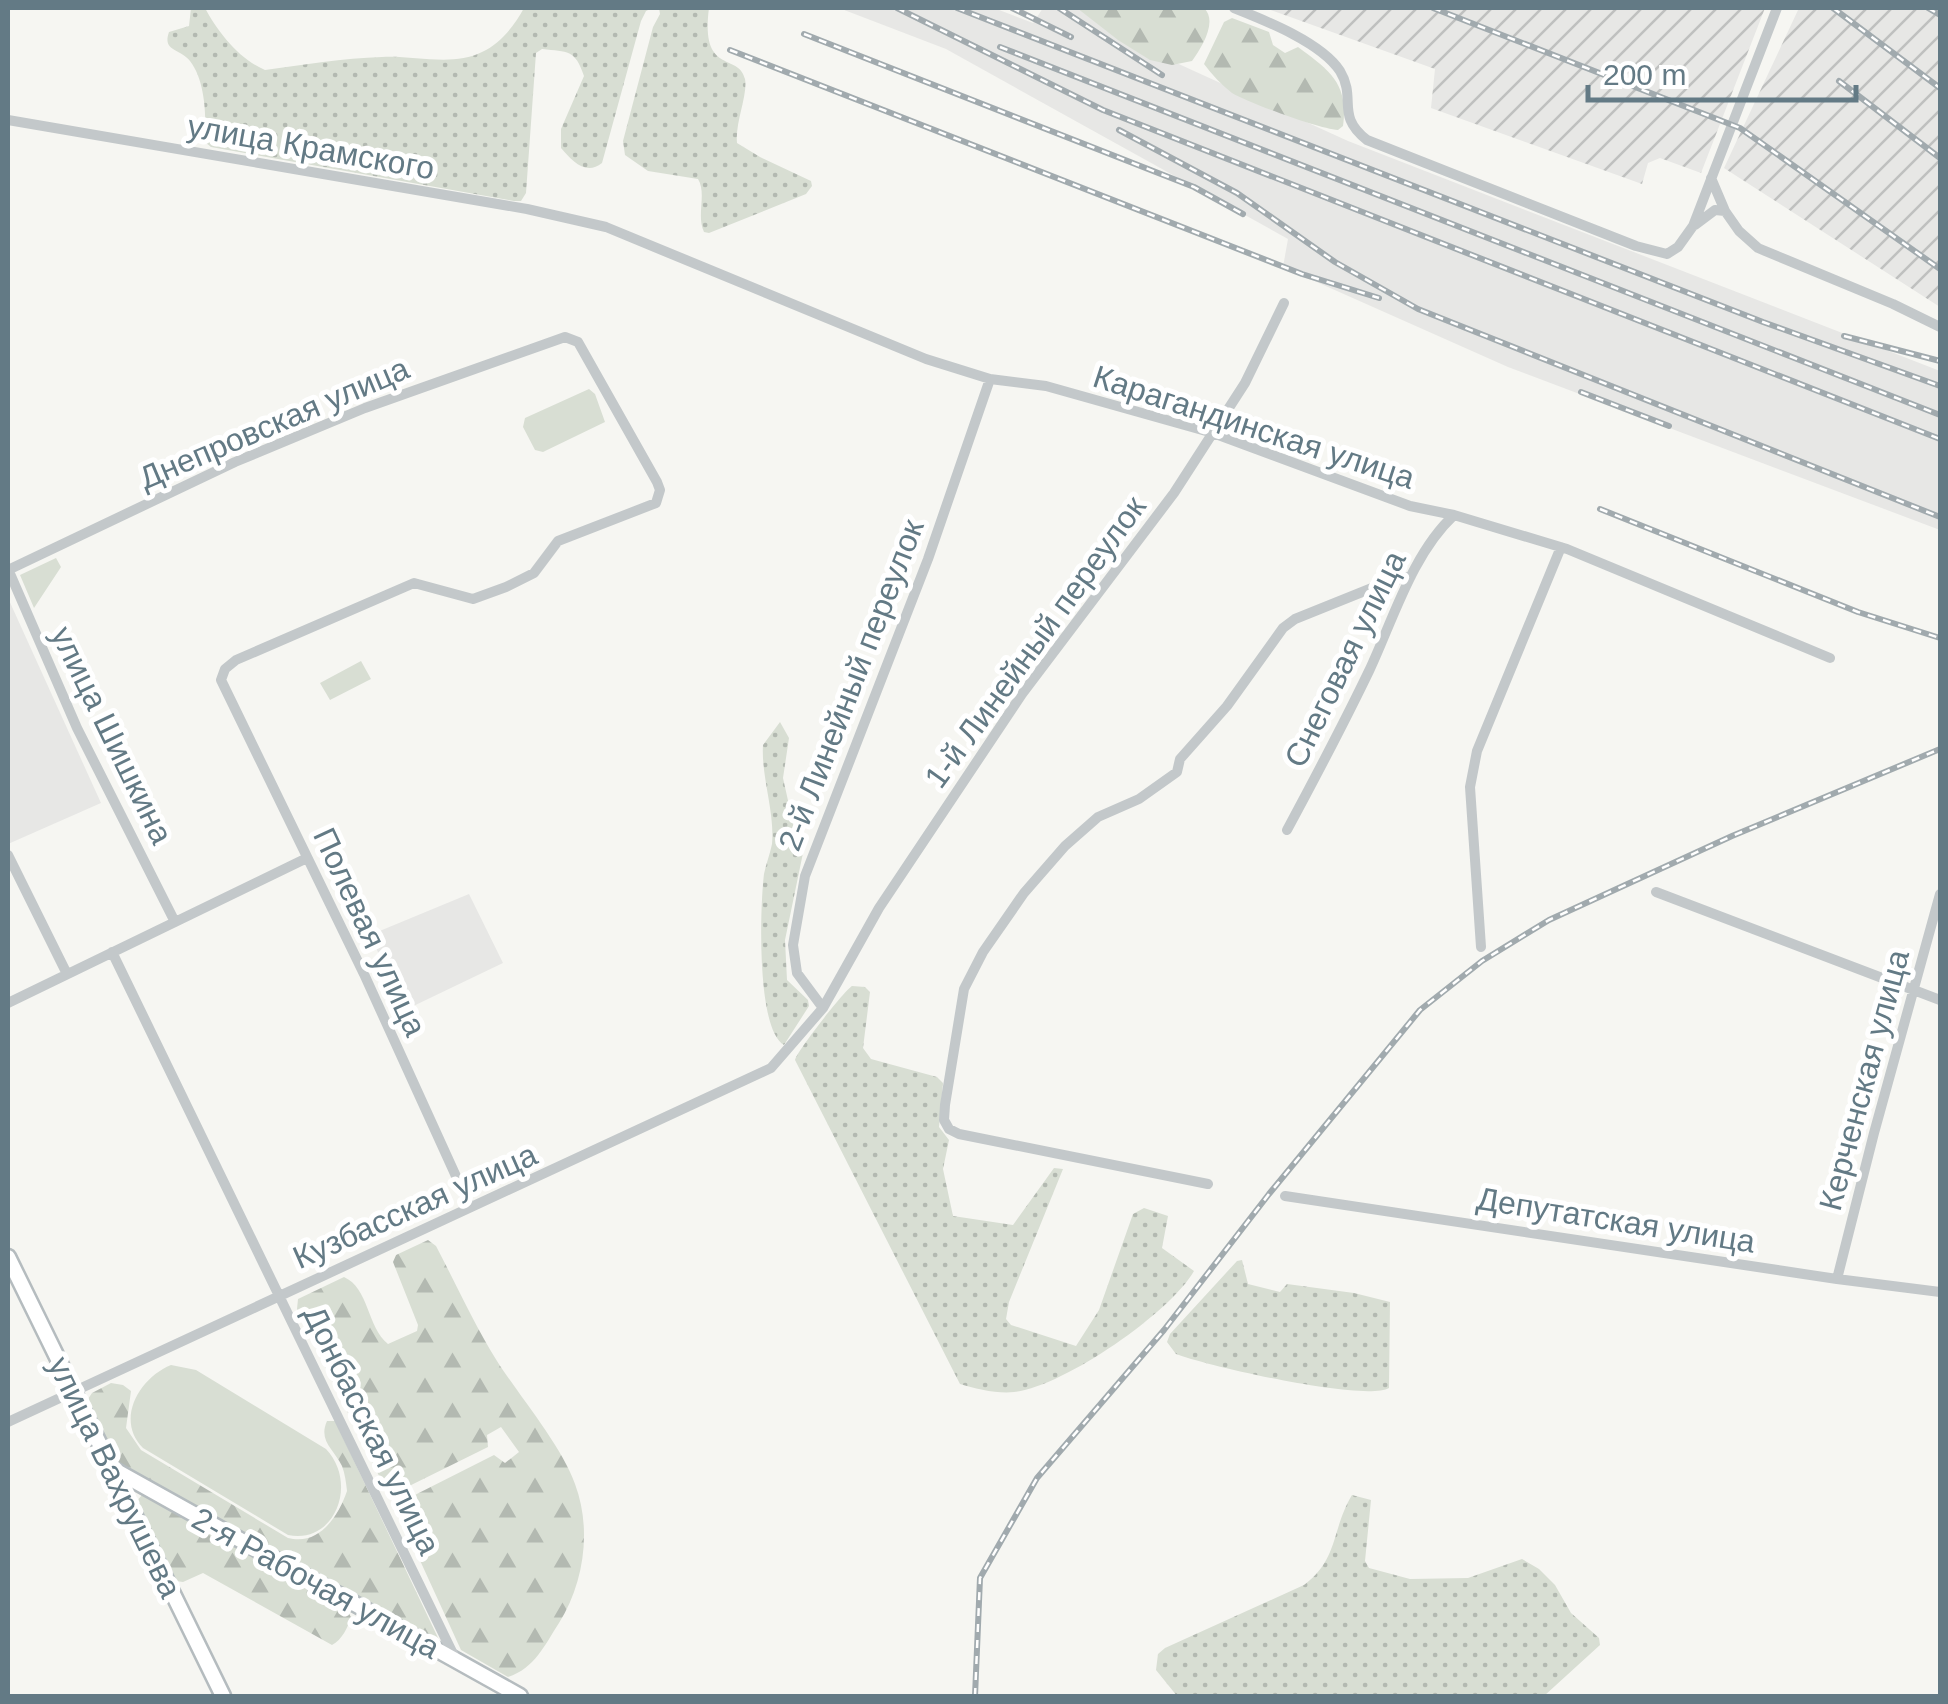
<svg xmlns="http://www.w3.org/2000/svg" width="1948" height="1704" font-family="Arial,sans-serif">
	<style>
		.built { fill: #e7e7e5 }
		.industrial { fill: url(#industrial-furrows) }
		.grass { fill: url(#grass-dots) }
		.forest { fill: url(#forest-firs) }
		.park { fill: #d8ded3 }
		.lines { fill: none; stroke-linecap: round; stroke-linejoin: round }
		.secondary-casing { stroke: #b5bcbf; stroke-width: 19 }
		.street { stroke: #c3c8ca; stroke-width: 10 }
		.secondary { stroke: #fff; stroke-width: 14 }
		.rail-casing { stroke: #a1aaae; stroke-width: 6 }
		.rail { stroke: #fff; stroke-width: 2.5; stroke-dasharray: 8; stroke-linecap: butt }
		.labels { text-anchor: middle; stroke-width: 10; stroke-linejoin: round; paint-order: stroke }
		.street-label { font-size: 32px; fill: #637a85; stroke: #fff }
	</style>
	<defs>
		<pattern id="industrial-furrows" width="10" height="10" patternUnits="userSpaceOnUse" patternTransform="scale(2.5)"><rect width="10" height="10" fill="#e7e7e5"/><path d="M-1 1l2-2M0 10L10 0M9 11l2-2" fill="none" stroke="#bfc0bf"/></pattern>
		<pattern id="grass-dots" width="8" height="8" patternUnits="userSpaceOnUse" patternTransform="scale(2.5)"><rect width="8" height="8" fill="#d8ded3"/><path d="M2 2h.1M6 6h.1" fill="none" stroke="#b3b9b1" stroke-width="1.8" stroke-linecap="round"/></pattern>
		<pattern id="forest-firs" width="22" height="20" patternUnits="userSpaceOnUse" patternTransform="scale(2.5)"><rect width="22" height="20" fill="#d8ded3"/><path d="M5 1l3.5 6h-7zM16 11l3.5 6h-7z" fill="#b3b9b1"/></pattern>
	</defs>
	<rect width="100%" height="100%" fill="#f6f6f2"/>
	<!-- built -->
	<path class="built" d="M839,8H994L1033,23L1043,8H1094L1137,45L1348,141L1940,371V530L1508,367L1283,267L1288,239L946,49Z
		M8,598L101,803L8,844Z
		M469,894L503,963L405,1010L370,935Z"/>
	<!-- industrial -->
	<path class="industrial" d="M1265,8H1765L1701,173L1660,158L1648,163L1642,184L1431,108L1435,69Z
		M1799,8H1940V307L1724,168Z"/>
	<!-- grass -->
	<path class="grass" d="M191,8H205C217,31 240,60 265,70C303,65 343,58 382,57C413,55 453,67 482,52C501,43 514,26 524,8H652L646,11L641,21L602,163C586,176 572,161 561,148V129L584,76C575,49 568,52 542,49L536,53L526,193L521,201H514L211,147L205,142C206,117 206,82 190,61C180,48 162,52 169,32L189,26Z
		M659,8H709C700,76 739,52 745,79C748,95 735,122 737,143L760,157L811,181L812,186L806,194L709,233L704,232C696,215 707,194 698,179L648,171L625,155L623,141L653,27L660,14Z
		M780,722L789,738L783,778L795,832L801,841L803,853L785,940L787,980L808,1000L809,1006L784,1045C756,1029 760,906 764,874C766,864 770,854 772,844C775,812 761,777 763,745Z
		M852,986L865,987L870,992L863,1048L871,1059L937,1077L943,1083L939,1127L949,1140L943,1169L953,1216L1013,1225L1054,1168L1063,1169L1009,1302L1006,1319L1011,1325L1076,1346L1099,1310L1133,1214L1144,1208L1168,1216L1162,1248L1194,1271C1170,1313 1063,1387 1014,1392C999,1394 975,1389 960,1384L795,1060C797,1051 844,991 852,986Z
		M1242,1260L1248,1284L1280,1292L1287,1284L1354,1293L1390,1302L1389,1388C1364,1402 1207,1366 1176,1354L1167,1342L1170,1334L1237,1261Z
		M1352,1495L1371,1500L1365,1561L1369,1568L1410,1579L1468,1578L1522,1559L1539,1569L1555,1585L1571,1613L1599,1638L1600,1645L1544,1696H1177L1156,1670L1158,1654L1165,1648L1304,1585C1339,1559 1331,1530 1352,1495Z"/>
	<!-- forest -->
	<path class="forest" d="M1077,8H1204C1218,21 1202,47 1192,61L1172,65L1150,60L1118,40Z
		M1232,18L1269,32L1273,45L1285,53L1298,47C1329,70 1349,83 1343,126L1338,130C1319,129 1249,103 1232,93C1222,85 1212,75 1204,64L1224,22Z
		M428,1240L436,1246C456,1284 474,1324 497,1361C520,1397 561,1445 575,1484C592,1529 584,1583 559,1623C544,1646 535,1668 508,1677L461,1650L396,1508L397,1504L494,1455L505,1463L519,1452L501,1427L487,1435L488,1447L395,1493L384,1486L297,1309L298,1299L344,1277C369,1288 367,1327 388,1344L417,1331L418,1325L393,1262L396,1255Z
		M111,1383L123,1385L131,1391L126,1428L141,1450L288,1538C319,1546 338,1517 347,1491C346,1482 345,1474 342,1466C334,1449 318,1441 327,1421H335L440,1642L121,1466L112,1456L86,1402L92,1393Z
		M142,1495L348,1611L351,1617C348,1627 342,1640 332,1645L203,1573L183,1582L176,1581L136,1502Z"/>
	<!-- park -->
	<path class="park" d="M589,389L595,394L605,422L543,452L535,450L523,427L525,418Z
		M56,558L61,567L34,608L20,575Z
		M361,661L371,679L330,700L320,683Z
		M171,1365L196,1370L326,1449C359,1484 334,1545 288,1535L143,1448C115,1420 139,1378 171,1365Z"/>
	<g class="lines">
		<defs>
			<path id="secondary" d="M8,1257L223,1696
				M113,1469L520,1696"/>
		</defs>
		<!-- secondary casing -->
		<use href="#secondary" class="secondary-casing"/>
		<!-- street -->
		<path class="street" d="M1234,8C1264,20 1321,42 1340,71C1357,99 1335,115 1367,140L1636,246L1667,254L1678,247L1693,226L1777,8
			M8,120L527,209L606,227L926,359L990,379L1046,386L1213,433L1410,506L1454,515L1567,549L1830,658
			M1711,178L1725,211
			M1695,225L1715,210L1725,211L1739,231L1758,248L1893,304L1940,327
			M8,569L77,728L175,922
			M8,570L235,462L365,408L565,337L578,342L657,482L660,490L656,503L558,541L534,573L506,587L473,599L414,583L236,660L225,669L221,680L364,974L470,1207
			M1287,830C1315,778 1343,725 1369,671C1393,620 1412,554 1454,515
			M8,855L67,974
			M1656,892L1940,1000
			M1481,947L1470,787L1477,751L1561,547
			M112,952L456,1660
			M8,1003L307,858
			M823,1008L797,973L793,945L805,876L928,559L990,379
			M1208,1184L959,1134L949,1129L944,1120L945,1105L964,989L983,952L1024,893L1065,846L1098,817L1139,799L1177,772L1180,759L1227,706L1283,628L1295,619L1382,584L1411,576
			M1285,1196L1837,1279L1940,1292
			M1837,1279L1874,1133L1940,894
			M8,1422L771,1068L823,1008L879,908L1022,694L1174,493L1245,383L1284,303"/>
		<!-- secondary -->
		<use href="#secondary" class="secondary"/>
		<defs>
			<path id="rail" d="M897,8L1103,110L1940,439
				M957,8L1763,322L1940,386
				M1012,8L1071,37
				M1059,8L1162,75
				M1433,8L1740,128L1940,269
				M1833,8L1940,88
				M1928,8L1940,15
				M804,34L1194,187L1243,214
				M1000,47L1940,415
				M730,50L1302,274L1379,298
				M1839,81L1940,158
				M1119,130L1237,193L1335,262L1418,309L1940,517
				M1844,336L1940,361
				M1581,392L1669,426
				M1600,509L1858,612L1940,638
				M975,1696L980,1578L1037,1478L1164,1330L1269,1194L1420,1010L1482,961L1549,920L1732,836L1940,749"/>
		</defs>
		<!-- rail casing -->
		<use href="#rail" class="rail-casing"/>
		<!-- rail -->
		<use href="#rail" class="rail"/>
	</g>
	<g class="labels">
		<!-- street labels -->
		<g class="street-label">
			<text transform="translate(311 147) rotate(10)" y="11">улица Крамского</text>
			<text transform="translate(274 423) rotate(-23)" y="11">Днепровская улица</text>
			<text transform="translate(1254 427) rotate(18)" y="11">Карагандинская улица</text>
			<text transform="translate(1035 642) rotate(-54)" y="11">1-й Линейный переулок</text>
			<text transform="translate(1345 659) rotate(-64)" y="11">Снеговая улица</text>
			<text transform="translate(851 685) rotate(-69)" y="11">2-й Линейный переулок</text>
			<text transform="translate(112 735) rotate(64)" y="11">улица Шишкина</text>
			<text transform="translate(370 932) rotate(65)" y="11">Полевая улица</text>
			<text transform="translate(1864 1080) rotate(-75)" y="11">Керченская улица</text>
			<text transform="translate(415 1206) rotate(-24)" y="11">Кузбасская улица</text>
			<text transform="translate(1616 1220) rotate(9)" y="11">Депутатская улица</text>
			<text transform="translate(372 1430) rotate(64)" y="11">Донбасская улица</text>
			<text transform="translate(115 1477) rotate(64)" y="11">улица Вахрушева</text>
			<text transform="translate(316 1583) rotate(29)" y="11">2-я Рабочая улица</text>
		</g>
	</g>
	<!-- border -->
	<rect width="1948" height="1704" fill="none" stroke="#637a85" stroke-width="20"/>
	<!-- scale -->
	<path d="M1588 85v15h268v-15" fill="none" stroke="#637a85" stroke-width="5"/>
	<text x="1603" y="85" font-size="30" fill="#637a85" stroke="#ffffff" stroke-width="8" paint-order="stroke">200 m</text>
</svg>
